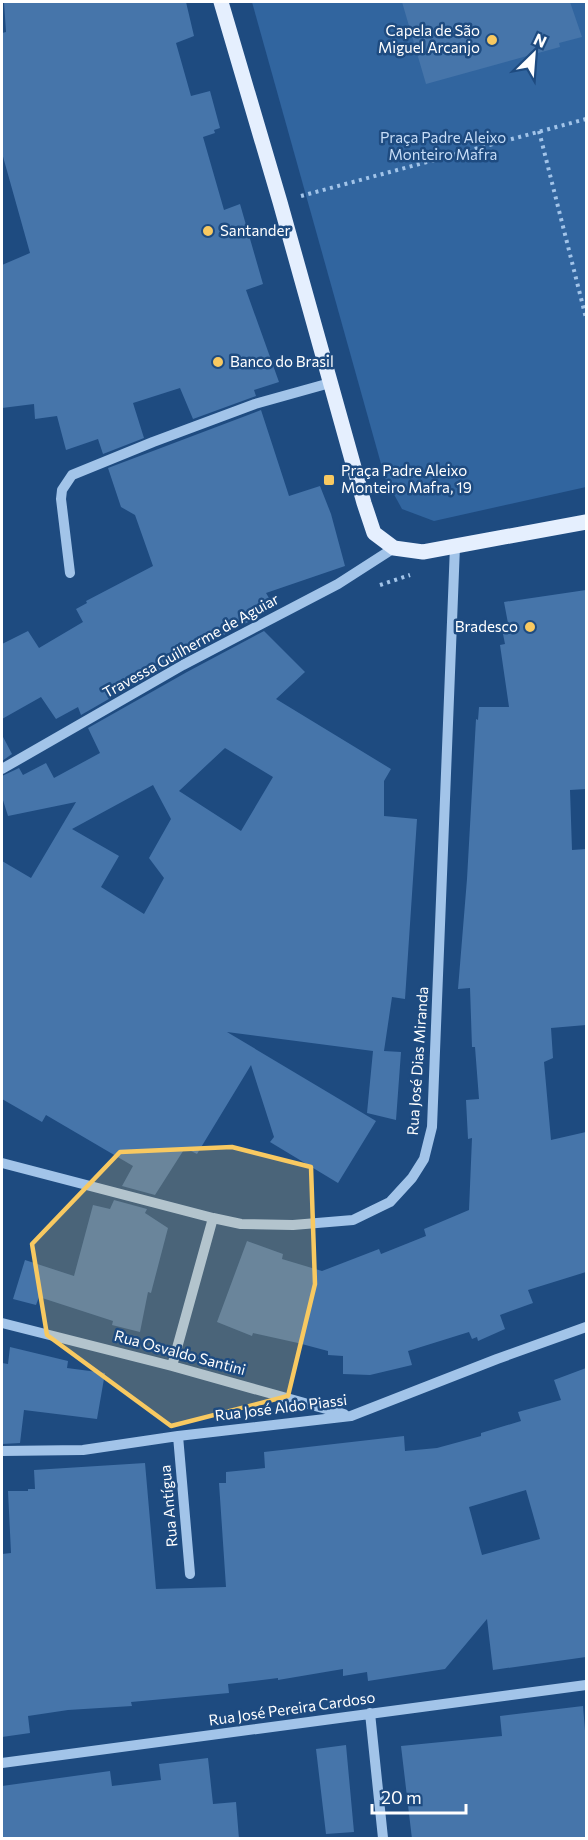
<svg xmlns="http://www.w3.org/2000/svg" width="588" height="1840" font-family="Commissioner,sans-serif">
	<style>
		.green { fill: #31659f }
		.building { fill: #4675aa; fill-rule: evenodd }
		.lines { fill: none; stroke-linecap: round; stroke-linejoin: round }
		.path { stroke: #a2c4e9; stroke-width: 4; stroke-dasharray: 3 4.5; stroke-linecap: butt }
		.minor { stroke: #a2c4e9; stroke-width: 10 }
		.major { stroke: #e5effe; stroke-width: 15 }
		.marked { fill: #f8c961; fill-opacity: 0.2; stroke: #f8c961; stroke-width: 4.5; stroke-linejoin: round }
		.poi-dot { fill: #f8c961; stroke: #1e4b80; stroke-width: 2 }
		.labels { text-anchor: middle; stroke-width: 5; stroke-linejoin: round; paint-order: stroke }
		.poi-label { font-size: 15px; fill: #fff; stroke: #1e4b80; text-anchor: start }
		.park-label { font-size: 15px; fill: #c7ddf7; stroke: #1e4b80 }
		.street-label { font-size: 15px; fill: #fff; stroke: #1e4b80 }
	</style>
	<rect width="100%" height="100%" fill="#1e4b80"/>
	<!-- green -->
	<path class="green" d="M252,2H586V487L434,521L402,509L385,478Z"/>
	<!-- building -->
	<path class="building" d="M4,2H186L194,36L176,43L191,96L210,91L220,128L214,130L215,133L203,137L224,210L240,204L263,284L246,290L279,382L254,390L256,396L193,419L180,388L133,403L144,438L103,454L98,439L66,450L57,416L35,419L34,404L2,408V265L30,253L2,153V33L6,32Z
		M402,2H570L582,37L559,43L560,47L426,84Z
		M261,410L289,496L320,486L331,514L345,566L266,593L272,603L247,615L252,620L180,658L81,715L78,707L56,719L41,697L2,719V644L28,631L39,648L83,622L76,609L87,603L86,601L153,566L135,515L121,507L108,468Z
		M586,590V789L570,790L572,850L586,849V1025L551,1028L553,1058L544,1062L551,1140L586,1132V1272L528,1290L533,1303L500,1315L505,1329L478,1341L477,1337L472,1339L469,1332L408,1351L412,1365L370,1375L343,1374V1356L328,1355V1351L298,1343L253,1333L252,1336L217,1322L247,1241L283,1254L282,1259L322,1271L379,1249L381,1254L426,1236L424,1229L469,1210L472,1138L468,1139L466,1100L479,1099L475,1047H472L470,988L458,989L467,879L476,719L478,720L479,707H509L500,645L505,644L503,634H510L504,602Z
		M264,631L305,672L276,699L391,769L384,781V816L417,819L405,999L392,997L384,1051L401,1052L396,1120L367,1113L373,1051L227,1032L376,1121L338,1183L270,1142L274,1137L251,1065L197,1154L185,1148L155,1195L122,1186L133,1166L46,1115L42,1122L2,1099V861L31,878L76,802L8,816L2,797V776L19,768L23,775L46,763L54,778L100,753L88,728L187,672ZM225,748L273,777L241,831L179,791ZM153,785L171,819L149,858L164,878L144,914L101,887L119,856L72,829Z
		M2,735L12,754L2,761Z
		M114,1200L147,1209L145,1213L168,1228L151,1293L148,1292L140,1332L112,1325L113,1321L39,1297L36,1305L13,1299L25,1260L74,1276L93,1205L110,1209Z
		M10,1347L68,1361L67,1368L105,1373L97,1419L24,1410L20,1443L2,1444V1363L8,1364Z
		M586,1368V1657L493,1670L487,1619L445,1669L368,1681L367,1672L343,1676V1669L278,1680V1678L228,1684L229,1693L131,1702L132,1706L68,1710L28,1716L30,1733L2,1737V1554L11,1553L8,1491H28V1489H35L34,1470L145,1463L156,1589L226,1587L219,1483H226V1472L265,1468L264,1452L404,1436L405,1451L437,1448L481,1436V1433L521,1421L518,1412L561,1400L554,1380ZM526,1490L540,1539L482,1555L469,1507Z
		M583,1706L586,1743V1839H412L401,1746L502,1736L500,1716Z
		M346,1745L354,1832L326,1834L316,1749Z
		M208,1758L213,1804L236,1802L239,1839H2V1786L110,1771L112,1786L161,1780L159,1764Z"/>
	<g class="lines">
		<!-- path -->
		<path class="path" d="M539,131L586,318
			M301,196L586,119
			M380,585L410,575"/>
		<!-- minor -->
		<path class="minor" d="M70,573L61,499L62,490L72,475L153,442L255,404L330,383
			M2,769L183,665L338,584L394,548
			M2,1163L213,1218L241,1224L293,1225L353,1220L390,1202L412,1178L424,1159L432,1127L455,546
			M2,1323L172,1366L344,1414
			M172,1366L213,1218
			M178,1436L190,1574
			M2,1451L83,1450L178,1436L351,1416L497,1359L586,1327
			M370,1713L383,1838
			M2,1763L586,1685"/>
		<!-- major -->
		<path class="major" d="M221,2L280,202L364,503L374,533L394,548L423,552L586,522"/>
	</g>
	<!-- marked area -->
	<path class="marked" d="M232,1147L311,1167L315,1284L288,1396L171,1426L47,1335L32,1244L120,1152Z"/>
	<!-- markers -->
	<g class="poi-dot">
		<circle cx="492" cy="40" r="6"/>
		<circle cx="208" cy="231" r="6"/>
		<circle cx="218" cy="362" r="6"/>
		<rect x="323" y="474" width="12" height="12" rx="3"/>
		<circle cx="530" cy="627" r="6"/>
	</g>
	<g class="labels">
		<!-- poi labels -->
		<g class="poi-label">
			<text x="480" y="36" text-anchor="end">Capela de São<tspan x="480" dy="17">Miguel Arcanjo</tspan></text>
			<text x="220" y="236">Santander</text>
			<text x="230" y="367">Banco do Brasil</text>
			<text x="341" y="476">Praça Padre Aleixo<tspan x="341" dy="17">Monteiro Mafra, 19</tspan></text>
			<text x="518" y="632" text-anchor="end">Bradesco</text>
		</g>
		<!-- park labels -->
		<g class="park-label">
			<text x="443" y="143">Praça Padre Aleixo<tspan x="443" dy="17">Monteiro Mafra</tspan></text>
		</g>
		<!-- street labels -->
		<g class="street-label">
			<text transform="translate(191 646) rotate(-29)" y="5">Travessa Guilherme de Aguiar</text>
			<text transform="translate(418 1061) rotate(-86)" y="5">Rua José Dias Miranda</text>
			<text transform="translate(180 1353) rotate(15)" y="5">Rua Osvaldo Santini</text>
			<text transform="translate(281 1408) rotate(-7)" y="5">Rua José Aldo Piassi</text>
			<text transform="translate(169 1506) rotate(-95)" y="5">Rua Antígua</text>
			<text transform="translate(292 1709) rotate(-8)" y="5">Rua José Pereira Cardoso</text>
		</g>
	</g>
	<!-- border -->
	<rect width="588" height="1840" fill="none" stroke="#ffffff" stroke-width="6"/>
	<!-- north arrow -->
	<g transform="translate(534 54) rotate(25)" stroke="#1e4b80" stroke-width="4.5" paint-order="stroke">
	<path d="M0-4.5L10 22L0 15L-10 22Z" fill="#ffffff"/>
	<text y="-9" font-size="16" font-weight="bold" text-anchor="middle" fill="#ffffff">N</text>
	</g>
	<!-- scale -->
	<path d="M372 1804v9h94v-9" fill="none" stroke="#ffffff" stroke-width="3"/>
	<text x="381" y="1804" font-size="18" fill="#ffffff" stroke="#1e4b80" stroke-width="4.5" paint-order="stroke">20 m</text>
</svg>
